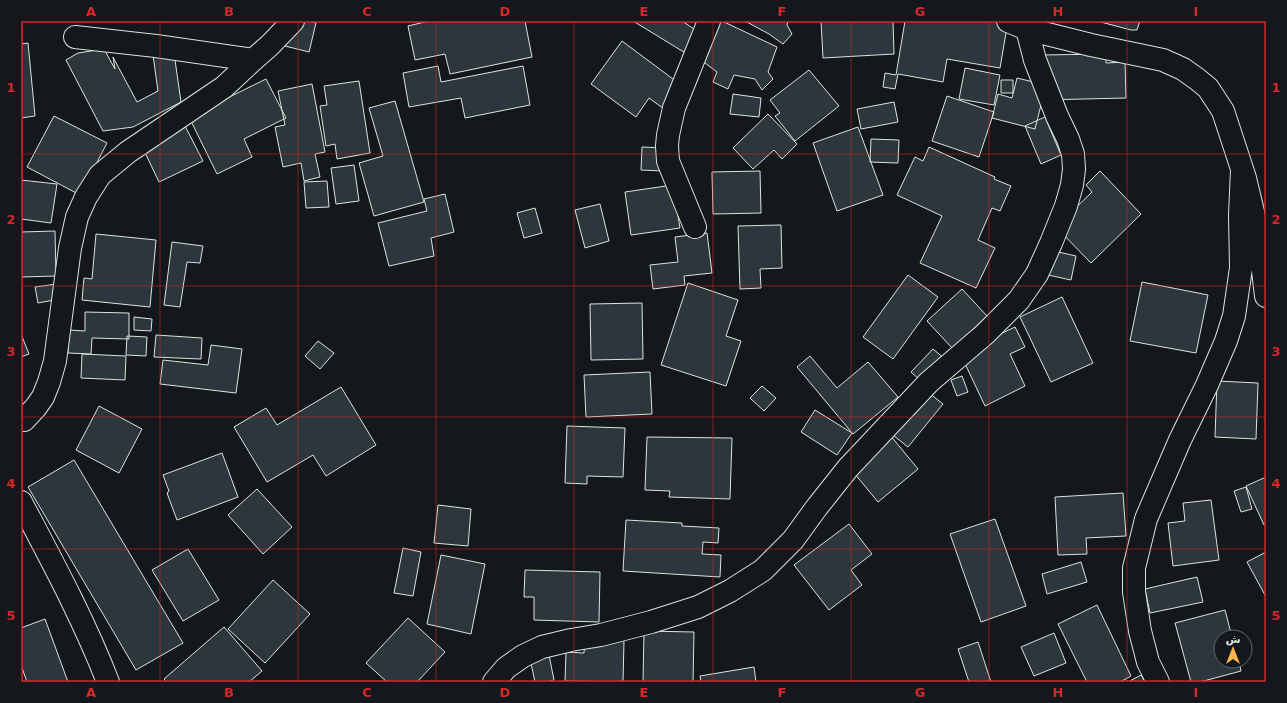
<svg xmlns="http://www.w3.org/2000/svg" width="1287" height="703" font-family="'DejaVu Sans','Noto Naskh Arabic',sans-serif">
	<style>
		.building { fill: #2c363c; stroke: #d8e6dc }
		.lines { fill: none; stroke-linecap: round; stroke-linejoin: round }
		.minor-casing { stroke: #d8e6dc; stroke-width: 24 }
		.minor { stroke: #14181c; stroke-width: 22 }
		.grid { fill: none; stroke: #d62828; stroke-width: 1; stroke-opacity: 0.55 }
		.neatline { fill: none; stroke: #d62828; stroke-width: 1.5 }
		.grid-label { font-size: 13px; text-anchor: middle; font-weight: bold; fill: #d62828 }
	</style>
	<rect width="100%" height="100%" fill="#14181c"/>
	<!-- building -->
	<path class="building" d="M291,21H309L316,23L309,52L285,46Z
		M429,21H525L532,57L450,74L445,54L415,60L408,26Z
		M633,21H682L700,33L687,54Z
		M719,21H722L777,47L768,72L773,79L762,90L755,79L734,75L728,89L713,82L717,72L701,60Z
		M745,21H788L787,25L792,34L783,44L769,34Z
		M821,21H893L894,54L823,58Z
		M905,21H1008L1000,68L947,59L943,82L898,74L895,89L883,87L885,73L896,75Z
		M1097,21H1140L1137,30H1131Z
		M622,41L681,85L664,109L649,98L636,117L591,84Z
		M28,43L35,116L21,118V44Z
		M104,49L115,69L113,57L137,102L158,91L153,55L174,53L181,102L133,127L103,131L66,60L78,53Z
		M1106,54V63L1125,62L1126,98L1041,100V55Z
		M438,66L441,82L523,66L530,105L465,118L461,98L409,107L403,73Z
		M965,68L1000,75L994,105L959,99Z
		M809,70L839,106L795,141L775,116L780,113L770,100Z
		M1017,78L1046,85L1035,129L992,118L998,94L1012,98Z
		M266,79L286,118L244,139L252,157L217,174L189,117Z
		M1001,80H1013V93H1001Z
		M359,81L370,153L337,159L335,144L326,146L320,106L327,105L324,86Z
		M312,84L325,152L315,154L320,177L304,181L301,163L283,167L275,127L285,125L278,91Z
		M733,94L761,98L759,117L730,114Z
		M947,96L994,112L979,157L932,141Z
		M395,101L424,202L374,216L359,163L383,156L369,108Z
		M894,102L898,122L861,129L857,109Z
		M768,114L797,144L782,159L774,150L753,169L733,148Z
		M54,116L107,143L80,195L27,167Z
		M1045,117L1061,155L1041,164L1025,126Z
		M184,124L203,161L159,182L141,144Z
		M858,127L883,195L837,211L813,143Z
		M871,139L899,140L898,163L870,162Z
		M642,147L665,148L664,171L641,170Z
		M929,147L995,177L994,179L1011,186L1000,211L992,208L978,240L995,248L976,288L920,263L942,216L897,195L915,157L923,161Z
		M354,165L359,201L336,204L331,168Z
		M760,171L761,213L713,214L712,172Z
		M1100,171L1141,214L1091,263L1056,227L1092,192L1086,185Z
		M21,180L57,184L51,223L21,219Z
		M327,181L329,207L306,208L304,182Z
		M673,185L680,228L631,235L625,192Z
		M445,194L454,232L431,238L434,256L389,266L378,223L427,211L424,199Z
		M600,204L609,241L585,248L575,210Z
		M535,208L542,233L524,238L517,213Z
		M781,225L782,268L760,269L761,288L740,289L738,226Z
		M55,231L56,276L21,277V232Z
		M707,233L712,273L684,276L685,285L653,289L650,265L678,262L675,237Z
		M96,234L156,240L150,307L82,300L84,278L92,279Z
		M172,242L203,246L200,263L187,262L180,307L164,305Z
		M1045,249L1076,256L1071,280L1039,273Z
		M908,275L938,297L893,359L863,337Z
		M1142,282L1208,295L1196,353L1130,341Z
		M688,283L738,300L726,336L741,341L726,386L661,365Z
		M57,284L59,299L38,303L35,287Z
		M962,289L987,316L953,349L927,321Z
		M1062,297L1093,363L1051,382L1020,317Z
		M642,303L643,359L591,360L590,304Z
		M85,312L129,313V339L92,338L91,354L68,353L69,330L85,331Z
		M134,317L152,319L151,331L134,330Z
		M1015,327L1025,347L1010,354L1025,386L985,406L960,353Z
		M21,334L29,354L21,357Z
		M156,335L202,338L201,359L154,357Z
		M127,336L147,337L146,356L126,355Z
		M318,341L334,353L320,369L305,356Z
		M211,345L242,349L236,393L160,384L163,360L208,365Z
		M933,349L945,359L923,383L911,372Z
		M82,354L126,356L125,380L81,378Z
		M810,356L837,388L868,362L898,397L853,434L797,367Z
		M650,372L652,414L586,417L584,375Z
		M962,376L968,392L957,396L951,380Z
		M1217,381L1258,383L1256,439L1215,437Z
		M919,385L943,404L908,447L884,428Z
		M762,386L776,398L764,411L750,398Z
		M341,387L376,445L326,476L313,455L267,482L234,427L266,408L277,425Z
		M99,406L142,429L119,473L76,450Z
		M815,410L852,433L837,455L801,432Z
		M567,426L625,428L623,477L587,476V484L565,483Z
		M890,435L918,469L878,502L850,468Z
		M647,437L732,438L730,499L669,497L670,491L645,490Z
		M222,453L238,497L177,520L167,493L169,491L163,475Z
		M74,460L183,643L136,670L28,487Z
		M1266,477V525H1264L1246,486Z
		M1246,487L1252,509L1241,512L1234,491Z
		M257,489L292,527L263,554L228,515Z
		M1123,493L1126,536L1086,538L1087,554L1058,555L1055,497Z
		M1211,500L1219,560L1173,566L1168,523L1185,521L1183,503Z
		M438,505L471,509L468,546L434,543Z
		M995,519L1026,606L981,622L950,534Z
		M626,520L682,523V526L719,528L718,543L703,542L702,554L721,555L720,577L623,571Z
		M849,524L872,554L851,570L862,585L829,610L794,565Z
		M403,548L421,552L413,596L394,593Z
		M188,549L219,600L183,621L152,570Z
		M1266,552V597L1247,562Z
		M441,555L485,564L471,634L427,624Z
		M1081,562L1087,582L1047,594L1042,574Z
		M525,570L600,572L599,622L534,620V597H524Z
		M1197,577L1203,602L1150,613L1145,589Z
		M273,580L310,614L265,663L228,629Z
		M1097,605L1131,676L1120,682H1087L1058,624Z
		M1225,610L1232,637H1221V661H1239L1241,671L1200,682H1191L1175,623Z
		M408,618L445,652L417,682H387L366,663Z
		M45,619L68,682H27L21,665V628Z
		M224,627L262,671L249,682H167L164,679Z
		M644,631L694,632L693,682H643Z
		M1054,633L1066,663L1034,676L1021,647Z
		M585,638L624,640L623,682L565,681L566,652L584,653Z
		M978,642L991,682H969L958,649Z
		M548,650L554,680L546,682H535L529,654Z
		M754,667L756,682H701L700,676Z
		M1141,675L1145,682H1128Z"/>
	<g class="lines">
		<defs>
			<path id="minor" d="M1008,21L1027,29L1091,45L1163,60L1183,69L1197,79L1208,88L1223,111L1245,178L1259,237L1266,296
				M75,37L156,46L253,60L270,45L293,21
				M695,227L668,161L667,146L668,135L674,108L709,21
				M24,420L36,407L43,397L49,382L55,361L70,248L77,217L86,197L100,175L128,152L224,87L253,60
				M21,502C52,561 84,620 108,682
				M494,682L506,668L523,656L542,647L571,640L601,635L651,622L698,607L730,591L763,570L793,540L817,507L848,468L929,382L985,334L1019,300L1037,274L1051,243L1066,206L1072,185L1074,169L1073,154L1068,139L1057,116L1035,60L1027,29
				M1158,682L1148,662L1140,631L1134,592V568L1146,519L1180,440L1207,385L1226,341L1234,316L1241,268L1240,215L1242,169"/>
		</defs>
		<!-- minor casing -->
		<use href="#minor" class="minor-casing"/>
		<!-- minor -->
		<use href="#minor" class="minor"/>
	</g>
	<!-- grid -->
	<path class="grid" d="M160,21V682M298,21V682M436,21V682M574,21V682M713,21V682M851,21V682M989,21V682M1127,21V682M21,154H1266M21,286H1266M21,417H1266M21,549H1266"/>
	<!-- border -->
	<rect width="1287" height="703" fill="none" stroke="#14181c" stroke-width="44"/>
	<!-- north arrow -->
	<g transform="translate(1233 649)"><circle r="19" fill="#14181c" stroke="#626a69"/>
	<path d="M0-3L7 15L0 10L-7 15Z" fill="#ffb74d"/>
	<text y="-6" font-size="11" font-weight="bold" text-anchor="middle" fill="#d8e6dc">ش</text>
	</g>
	<rect x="22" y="22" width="1243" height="659" class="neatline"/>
	<g class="grid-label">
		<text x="91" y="16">A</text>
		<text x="229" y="16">B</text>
		<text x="367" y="16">C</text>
		<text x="505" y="16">D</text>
		<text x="644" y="16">E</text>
		<text x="782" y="16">F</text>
		<text x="920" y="16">G</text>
		<text x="1058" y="16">H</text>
		<text x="1196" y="16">I</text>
		<text x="11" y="92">1</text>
		<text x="1276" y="92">1</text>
		<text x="11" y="224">2</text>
		<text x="1276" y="224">2</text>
		<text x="11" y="356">3</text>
		<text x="1276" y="356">3</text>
		<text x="11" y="488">4</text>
		<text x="1276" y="488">4</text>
		<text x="11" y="620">5</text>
		<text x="1276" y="620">5</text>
		<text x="91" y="697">A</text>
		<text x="229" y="697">B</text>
		<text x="367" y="697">C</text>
		<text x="505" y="697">D</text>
		<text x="644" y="697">E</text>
		<text x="782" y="697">F</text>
		<text x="920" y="697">G</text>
		<text x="1058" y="697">H</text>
		<text x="1196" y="697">I</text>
	</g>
</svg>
